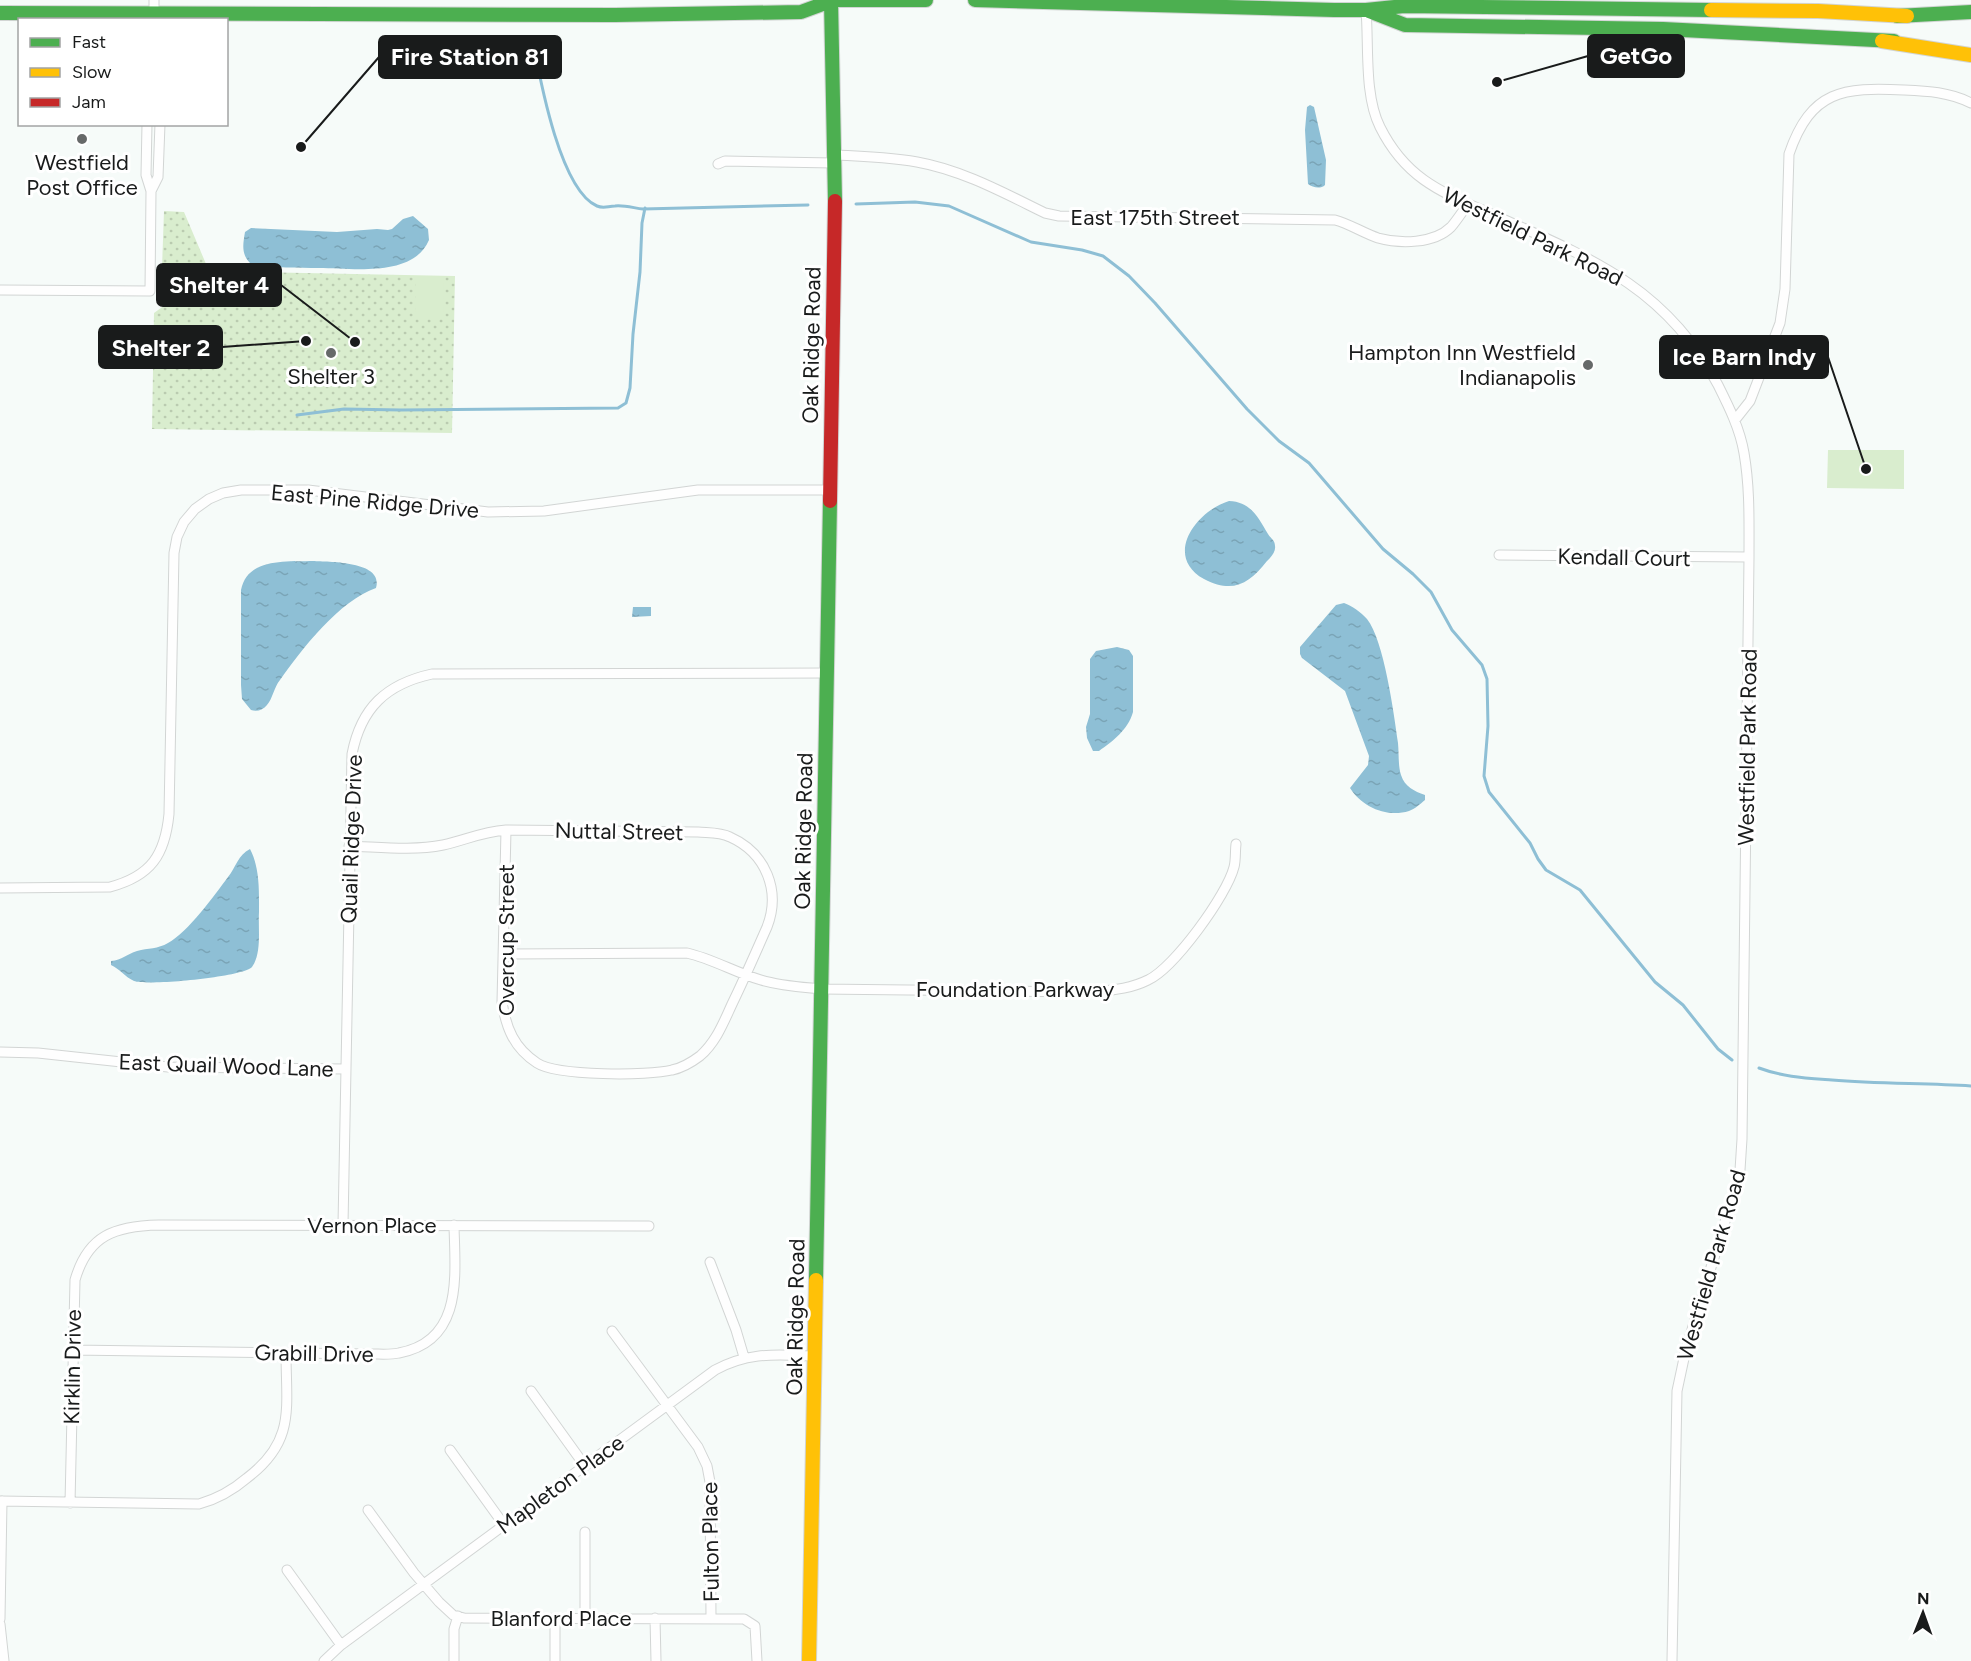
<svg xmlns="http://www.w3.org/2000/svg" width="1971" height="1661" font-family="Figtree,sans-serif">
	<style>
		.green { fill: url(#green-dots) }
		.pitch { fill: #d9edce }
		.water { fill: url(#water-ripples) }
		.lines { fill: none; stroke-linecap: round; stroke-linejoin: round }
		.stream { stroke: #8ebfd5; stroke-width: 3 }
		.street-casing { stroke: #d2d5d4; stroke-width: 11 }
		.fast-casing { stroke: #d2d5d4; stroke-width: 16 }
		.slow-casing { stroke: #d2d5d4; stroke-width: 16 }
		.jam-casing { stroke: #d2d5d4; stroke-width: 16 }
		.street { stroke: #fefefe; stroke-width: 9 }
		.fast { stroke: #4caf50; stroke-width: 14 }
		.slow { stroke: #ffc107; stroke-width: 14 }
		.jam { stroke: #c62828; stroke-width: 14 }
		.poi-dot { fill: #666969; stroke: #fff; stroke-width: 2 }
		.labels { text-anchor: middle; stroke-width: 6; stroke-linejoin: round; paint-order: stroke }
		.poi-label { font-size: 22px; fill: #191b1b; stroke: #fff }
		.street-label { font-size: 22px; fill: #191b1b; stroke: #fff }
		.leader { fill: none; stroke: #191b1b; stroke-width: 2 }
		.callout-dot { fill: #191b1b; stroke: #fff; stroke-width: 2 }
		.callout { fill: #191b1b; stroke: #191b1b; stroke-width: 2 }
		.callout-label { font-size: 24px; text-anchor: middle; font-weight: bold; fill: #fff }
	</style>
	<defs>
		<pattern id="green-dots" width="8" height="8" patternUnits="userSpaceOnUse" patternTransform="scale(1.5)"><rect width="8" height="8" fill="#d9edce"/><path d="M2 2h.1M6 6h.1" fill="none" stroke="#bacbb0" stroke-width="1.8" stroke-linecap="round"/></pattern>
		<pattern id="water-ripples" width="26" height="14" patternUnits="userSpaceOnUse" patternTransform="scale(1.5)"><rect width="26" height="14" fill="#8ebfd5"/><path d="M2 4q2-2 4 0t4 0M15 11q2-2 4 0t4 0" fill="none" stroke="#7aa4b6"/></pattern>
	</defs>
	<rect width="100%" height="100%" fill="#f6fbf9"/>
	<!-- green -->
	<path class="green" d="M164,211L184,212L209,271L455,276L452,433L152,429L154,313L165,305L170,293L169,277L162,268Z"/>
	<!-- pitch -->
	<path class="pitch" d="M416,277H444L443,318H415Z
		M1828,450H1904V489L1827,488Z"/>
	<!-- water -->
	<path class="water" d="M1310,105L1314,107L1326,160L1325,185C1321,189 1313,188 1308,184L1305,130L1307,107Z
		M413,216L428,229L429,240C413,278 352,268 319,268C296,268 272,268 250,263C241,254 243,244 245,232L251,228L337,232L377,229L388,230L392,229L403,219Z
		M1229,501C1251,502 1258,517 1268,534C1271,539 1275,540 1275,546C1276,552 1271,557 1267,561C1249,584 1233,594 1204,579C1163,556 1196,511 1229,501Z
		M313,561C330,562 384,561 376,588C340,600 301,650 280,680C274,687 273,698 267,705C263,710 257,712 251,710L242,699L241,685V590C248,557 287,562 313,561Z
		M1344,603C1352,606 1361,612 1367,619C1384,640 1394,714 1398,743C1399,753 1398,766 1401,775C1405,787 1414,791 1425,795V800C1420,804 1415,809 1409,811C1387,818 1362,807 1350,788L1368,765L1369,756L1345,691L1302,658L1300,654V647L1336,605Z
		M633,607H651V616L632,617Z
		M1117,647L1129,650L1133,656V712C1128,730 1113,741 1099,751H1093L1087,738L1086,727L1090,714V659L1096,651Z
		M250,849C260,868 259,891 259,912C258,929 262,953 252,967C243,977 148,986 134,981C125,977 120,969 111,965V961C122,960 127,954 137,951C148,948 158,949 168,943C188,932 214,896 228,877C236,867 238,855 250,849Z"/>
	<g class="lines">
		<!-- stream -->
		<path class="stream" d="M533,42C540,79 560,190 597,206C604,209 608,206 615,206C624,205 634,208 643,209L808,205
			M856,204L915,202L949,206L1031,242L1082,250L1103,256L1129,276L1155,303L1247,409L1279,441L1309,463L1383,549L1413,574L1431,592L1452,630L1482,665L1487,679L1488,726L1484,776L1489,792L1530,843L1538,859L1546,870L1580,890L1655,982L1683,1005L1718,1049L1732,1060
			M297,415L344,409L401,410L618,408L626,403L630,388L633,334L640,272L642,223L645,208
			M1759,1068C1783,1077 1806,1078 1832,1080C1878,1084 1925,1083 1971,1086"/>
		<defs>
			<path id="street" d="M1366,10C1369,46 1364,95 1380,127C1407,181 1444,193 1496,216C1591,258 1667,288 1718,385C1729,407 1740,429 1744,453C1750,488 1749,522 1749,557L1742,1139L1740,1170L1735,1189L1686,1349L1677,1391L1672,1661
				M154,17V0
				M834,155C862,156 890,157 917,162C962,170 1004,193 1045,213L1059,216L1335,220C1350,224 1363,233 1378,238C1400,244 1434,244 1451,227C1457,220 1462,212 1468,204
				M718,164L725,161L834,163
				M151,191L158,177L160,124
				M0,290L150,291L151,191L146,175L147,124
				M1735,420L1750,401L1780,323L1785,289L1789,154C1811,90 1843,87 1904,90C1928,91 1949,92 1971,103
				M1499,555L1749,557
				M349,846C380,847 413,851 443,845C466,840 481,832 506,830L698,832C708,833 720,832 730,837C766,853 781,891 767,927C756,952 745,977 733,1002C724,1021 717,1041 700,1056C692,1062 682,1068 672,1070C648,1076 557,1076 537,1063C514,1048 506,1028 502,1002L506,830
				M0,888L110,887C151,876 165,855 169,814L174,553L177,537L184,522L195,509L209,499L223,493L241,490H308L488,512L544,511L698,490H830
				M503,954L687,953C713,959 736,973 761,980C781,986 801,987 821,989L1093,992C1112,990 1130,989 1148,980C1174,968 1227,895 1234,867C1236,860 1235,851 1236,844
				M0,1052L38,1053L168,1067L345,1069
				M343,1225L352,754C361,708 386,684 432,674L827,673
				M710,1262L736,1330L744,1357
				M612,1331L698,1447L707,1466L710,1482L711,1618
				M72,1350L371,1354C380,1354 390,1355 399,1353C464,1341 455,1275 454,1225
				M531,1391L585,1466
				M450,1450L504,1525
				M0,1501L199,1504C217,1499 233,1490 247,1478C296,1441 286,1408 286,1353
				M70,1503L75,1280C88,1235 115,1226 159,1225L649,1226
				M368,1510L414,1573L439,1602L453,1615L464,1618L744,1619L755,1626L757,1661
				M287,1570L341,1645
				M585,1618V1532
				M655,1618L656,1661
				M0,1619L2,1501
				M0,1624L4,1661
				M324,1661L341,1645L715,1370C750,1351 777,1355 815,1356
				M454,1661V1629L458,1616
				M555,1661V1618"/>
			<path id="fast" d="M827,0H926
				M975,0L1334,10H1366L1404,6L1711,10
				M831,1L835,201
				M1369,11L1405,25L1663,29L1894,41
				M0,13L615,15L801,12L831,1
				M1897,16L1971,12
				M816,1280L830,501"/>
			<path id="slow" d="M1711,10L1818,11L1907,16
				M1882,41L1971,55
				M809,1661L816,1280"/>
			<path id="jam" d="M830,501L835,201"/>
		</defs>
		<!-- street casing -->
		<use href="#street" class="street-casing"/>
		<!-- fast casing -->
		<use href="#fast" class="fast-casing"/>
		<!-- slow casing -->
		<use href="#slow" class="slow-casing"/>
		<!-- jam casing -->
		<use href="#jam" class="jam-casing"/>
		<!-- street -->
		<use href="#street" class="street"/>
		<!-- fast -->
		<use href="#fast" class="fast"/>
		<!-- slow -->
		<use href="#slow" class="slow"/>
		<!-- jam -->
		<use href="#jam" class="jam"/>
	</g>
	<!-- markers -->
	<g class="poi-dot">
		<circle cx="82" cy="139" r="6"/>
		<circle cx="331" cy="353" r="6"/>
		<circle cx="1588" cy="365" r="6"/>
	</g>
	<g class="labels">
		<!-- poi labels -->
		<g class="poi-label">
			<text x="82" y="170">Westfield<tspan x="82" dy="25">Post Office</tspan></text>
			<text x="1576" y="360" text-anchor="end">Hampton Inn Westfield<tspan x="1576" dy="25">Indianapolis</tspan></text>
			<text x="331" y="384">Shelter 3</text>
		</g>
		<!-- street labels -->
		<g class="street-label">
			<text x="1155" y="225">East 175th Street</text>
			<text transform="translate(1533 236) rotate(26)" y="8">Westfield Park Road</text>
			<text transform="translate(811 345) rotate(-89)" y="8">Oak Ridge Road</text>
			<text transform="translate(375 501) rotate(5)" y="8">East Pine Ridge Drive</text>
			<text transform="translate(1624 557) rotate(1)" y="8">Kendall Court</text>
			<text transform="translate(1747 747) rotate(-89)" y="8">Westfield Park Road</text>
			<text transform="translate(619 831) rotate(1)" y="8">Nuttal Street</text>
			<text transform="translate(803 831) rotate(-89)" y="8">Oak Ridge Road</text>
			<text transform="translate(351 839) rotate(-88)" y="8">Quail Ridge Drive</text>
			<text transform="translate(506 940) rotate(-90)" y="8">Overcup Street</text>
			<text x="1015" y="997">Foundation Parkway</text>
			<text transform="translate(226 1065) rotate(2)" y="8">East Quail Wood Lane</text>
			<text x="372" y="1233">Vernon Place</text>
			<text transform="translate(1711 1265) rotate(-74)" y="8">Westfield Park Road</text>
			<text transform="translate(795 1317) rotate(-89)" y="8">Oak Ridge Road</text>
			<text transform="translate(314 1353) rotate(1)" y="8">Grabill Drive</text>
			<text transform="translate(72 1367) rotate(-89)" y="8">Kirklin Drive</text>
			<text transform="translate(560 1484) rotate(-36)" y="8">Mapleton Place</text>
			<text transform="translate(710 1542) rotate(-91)" y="8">Fulton Place</text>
			<text x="561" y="1626">Blanford Place</text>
		</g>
	</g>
	<!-- callouts -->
	<path class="leader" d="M1497 82L1588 56M301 147L379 57M355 342L281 285M306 341L222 347M1866 469L1828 357"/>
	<g class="callout-dot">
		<circle cx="1497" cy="82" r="6"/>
		<circle cx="301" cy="147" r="6"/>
		<circle cx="355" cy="342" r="6"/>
		<circle cx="306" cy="341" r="6"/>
		<circle cx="1866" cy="469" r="6"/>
	</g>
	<g class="callout">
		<rect x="1588" y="35" width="96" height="42" rx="6"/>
		<rect x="379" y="36" width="182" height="42" rx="6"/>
		<rect x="157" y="264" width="124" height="42" rx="6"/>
		<rect x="99" y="326" width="123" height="42" rx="6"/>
		<rect x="1660" y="336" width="168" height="42" rx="6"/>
	</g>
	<g class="callout-label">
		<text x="1636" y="64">GetGo</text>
		<text x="470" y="65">Fire Station 81</text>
		<text x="219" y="293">Shelter 4</text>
		<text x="161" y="356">Shelter 2</text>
		<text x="1744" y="365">Ice Barn Indy</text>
	</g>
	<!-- legend -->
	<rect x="18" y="18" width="210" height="108" fill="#ffffff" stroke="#a3a4a4" stroke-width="1.5"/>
	<rect x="30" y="38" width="30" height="9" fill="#4caf50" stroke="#a3a4a4" stroke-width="1.5"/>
	<text x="72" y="48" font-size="18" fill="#191b1b">Fast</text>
	<rect x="30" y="68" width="30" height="9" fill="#ffc107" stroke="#a3a4a4" stroke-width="1.5"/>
	<text x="72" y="78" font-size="18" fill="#191b1b">Slow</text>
	<rect x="30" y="98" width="30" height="9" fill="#c62828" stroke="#a3a4a4" stroke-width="1.5"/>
	<text x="72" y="108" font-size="18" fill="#191b1b">Jam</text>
	<!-- north arrow -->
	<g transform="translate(1923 1613) rotate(1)" stroke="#ffffff" stroke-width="4.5" paint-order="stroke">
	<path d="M0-4.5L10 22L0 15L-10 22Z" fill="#191b1b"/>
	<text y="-9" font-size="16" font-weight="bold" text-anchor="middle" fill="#191b1b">N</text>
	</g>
</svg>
